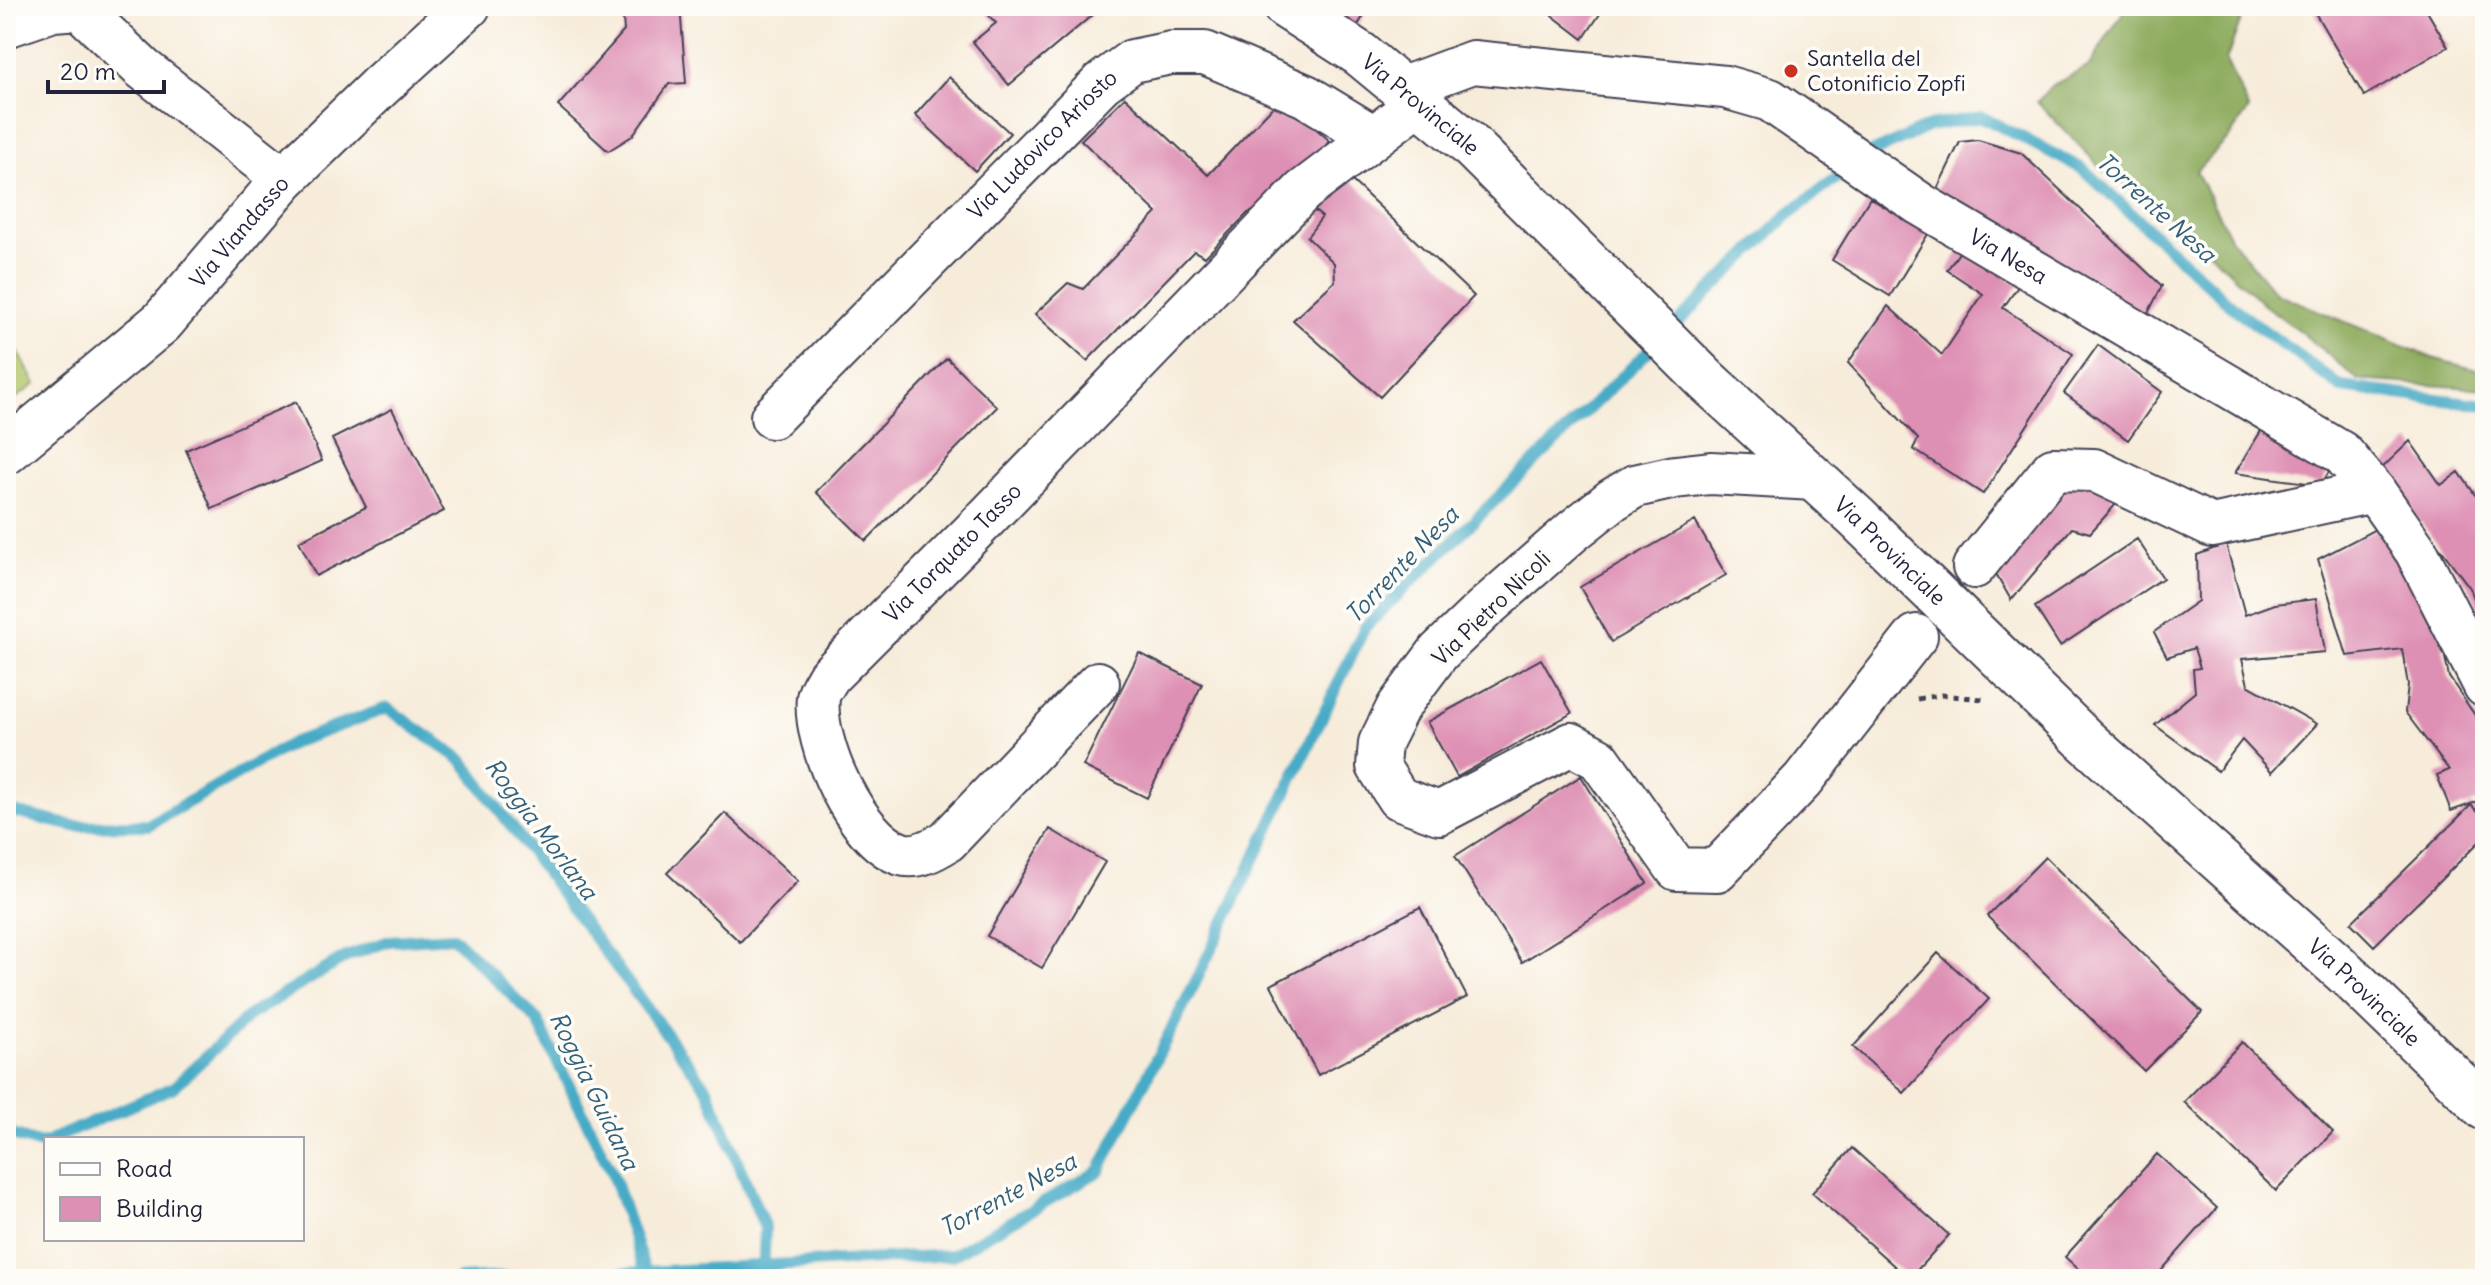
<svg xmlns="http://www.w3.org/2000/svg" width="2491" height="1285" font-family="Delius,sans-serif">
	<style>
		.green { fill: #b0c468; stroke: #697352; stroke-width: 2 }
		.forest { fill: #8caa5c; stroke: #57664c; stroke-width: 2 }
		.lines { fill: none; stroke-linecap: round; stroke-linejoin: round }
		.stream { stroke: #46aac6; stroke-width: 12 }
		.building { fill: #de90b4 }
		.street-casing { stroke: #424053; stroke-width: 46 }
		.secondary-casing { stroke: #424053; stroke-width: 48 }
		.path { stroke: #424053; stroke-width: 5; stroke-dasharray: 6 6; stroke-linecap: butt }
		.street { stroke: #fff; stroke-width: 42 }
		.secondary { stroke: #fff; stroke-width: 44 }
		.poi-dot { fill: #c8321e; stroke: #fdfcf7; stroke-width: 3 }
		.labels { text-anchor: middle; stroke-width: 7; stroke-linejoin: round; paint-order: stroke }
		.poi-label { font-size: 22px; fill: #22223b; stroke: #fdfcf7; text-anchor: start }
		.street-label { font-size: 22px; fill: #22223b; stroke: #fdfcf7 }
		.water-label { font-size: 24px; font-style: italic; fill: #325f7a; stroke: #fdfcf7 }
	</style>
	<rect width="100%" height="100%" fill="#fdfcf7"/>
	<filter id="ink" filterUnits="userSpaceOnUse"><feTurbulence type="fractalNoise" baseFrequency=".0125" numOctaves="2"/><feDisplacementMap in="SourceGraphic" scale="16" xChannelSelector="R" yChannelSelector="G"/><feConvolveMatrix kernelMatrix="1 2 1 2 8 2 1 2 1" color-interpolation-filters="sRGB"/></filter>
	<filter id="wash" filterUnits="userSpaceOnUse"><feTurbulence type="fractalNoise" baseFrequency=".006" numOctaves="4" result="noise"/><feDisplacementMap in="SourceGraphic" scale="32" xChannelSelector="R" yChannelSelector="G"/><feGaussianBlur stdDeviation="1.8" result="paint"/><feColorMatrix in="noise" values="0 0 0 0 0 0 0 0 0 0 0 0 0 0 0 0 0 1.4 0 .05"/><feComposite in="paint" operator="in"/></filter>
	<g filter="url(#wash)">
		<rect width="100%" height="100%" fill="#f7ecda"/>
		<!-- green -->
		<path class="green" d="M6,330L36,384L6,405Z"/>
		<!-- forest -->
		<path class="forest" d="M2127,6H2246L2226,61L2249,109L2227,140L2196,171L2231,239L2276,293L2432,358L2485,372V389L2358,380L2301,332L2264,305L2181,225L2103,170L2037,102L2051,86L2088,67Z"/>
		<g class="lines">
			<!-- stream -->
			<path class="stream" d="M1866,156L1929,126L1982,117L2083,169L2235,309L2341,387L2485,405
				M6,810L73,826L148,825L292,743L387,708L462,760L708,1090L765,1228L763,1279
				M6,1133L41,1144L46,1142
				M53,1139L174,1087L251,1014L346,957L389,941L453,937L537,1020L612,1173L645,1271
				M459,1279L627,1273L953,1255L1099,1171L1195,983L1365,627L1789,214L1851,167"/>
		</g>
		<g id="blocks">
			<!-- building -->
			<path class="building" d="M622,6H680L686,83L669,84L632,136L608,151L558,106L624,31Z
				M979,6H1093L1097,11L1009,85L973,42L996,23Z
				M1321,6H1370L1354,31Z
				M1540,6H1591L1600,14L1583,39Z
				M2311,6H2424L2448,47L2364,96Z
				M949,77L1010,133L975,171L915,115Z
				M1125,97L1208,175L1281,98L1330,141L1270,206L1248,213L1205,257L1194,251L1087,361L1035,314L1068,283L1083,289L1157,213L1081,140Z
				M1978,140L2021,153L2162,286L2145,319L1936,191L1960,142Z
				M1348,177L1474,296L1380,397L1293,320L1335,281L1334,263L1307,237L1322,217L1310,207Z
				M1870,198L1928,234L1890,296L1832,260Z
				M1963,247L2019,285L2003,308L2073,354L1983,494L1913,449L1918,439L1848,363L1888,306L1942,355L1983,294L1947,270Z
				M2098,345L2162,392L2128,440L2064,393Z
				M947,358L997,407L866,541L816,492Z
				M296,402L322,461L212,509L186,450Z
				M392,409L444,511L316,576L299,541L366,507L332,439Z
				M2266,423L2333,465L2321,485L2235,473Z
				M2410,441L2441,485L2459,472L2476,496L2485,489V628L2470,588L2381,469Z
				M2101,483L2117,503L2090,533L2072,528L2011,600L1994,570L2060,486Z
				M1695,521L1726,575L1611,642L1580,587Z
				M2385,524L2439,628L2449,677L2485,730V799L2451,811L2437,775L2449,770L2405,712L2408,685L2402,649L2347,656L2318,559Z
				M2137,539L2163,578L2060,646L2035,607Z
				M2226,544L2245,615L2275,604L2316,599L2325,652L2242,659L2248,685L2317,724L2272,772L2242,740L2218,771L2155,725L2195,692L2193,669L2200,668L2194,648L2167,657L2154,632L2198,601L2197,555Z
				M1139,653L1202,684L1147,798L1083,766Z
				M1541,659L1572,713L1457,777L1427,722Z
				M1581,776L1647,883L1522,962L1455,856Z
				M2471,805L2485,819V836L2374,946L2351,923Z
				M725,813L798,881L740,942L667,873Z
				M1050,829L1105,862L1042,968L987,936Z
				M2045,857L2202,1012L2144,1071L1987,916Z
				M1420,907L1467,997L1318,1075L1271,985Z
				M1938,953L1989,999L1904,1093L1853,1047Z
				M2242,1042L2333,1132L2276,1191L2184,1102Z
				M1852,1148L1949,1235L1909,1279L1812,1193Z
				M2157,1154L2217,1208L2154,1279H2089L2065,1257Z"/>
		</g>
	</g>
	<g filter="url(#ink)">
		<use href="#blocks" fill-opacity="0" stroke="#424053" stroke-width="2"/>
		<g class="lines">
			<defs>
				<g id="street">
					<path d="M6,26L53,10L79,8L142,68L284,179"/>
					<path id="s1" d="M1403,88L1473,62L1725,87L1770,100L1920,204L2342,453L2374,491L2416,551L2485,686"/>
					<path id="s2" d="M772,417L1102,83L1132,61L1171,53H1205L1306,96L1372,136"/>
					<path d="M1814,479L1711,473L1675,477L1635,486L1612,500L1573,531L1484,609L1439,652L1398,707L1380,743L1378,766L1398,798L1439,813L1571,744L1599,759L1677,869L1717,870L1803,780L1916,636"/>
					<path d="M1974,567L2053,469L2094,470L2212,526L2374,491"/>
					<path id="s3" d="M1098,683L947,841C934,849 917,859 901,854C856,839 813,744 818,698C819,691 825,683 829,676L972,533L1303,191L1420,102"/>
				</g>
				<g id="secondary">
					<path id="s4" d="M1285,6L1360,54L1469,144L1707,381L1856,517L2086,741L2351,978L2485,1108"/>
					<path id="s5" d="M6,452L162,322L284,179L380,86L468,6"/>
				</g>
			</defs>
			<!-- street casing -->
			<use href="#street" class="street-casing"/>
			<!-- secondary casing -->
			<use href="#secondary" class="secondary-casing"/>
			<!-- path -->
			<path class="path" d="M1917,699L1941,695L1983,699"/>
			<!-- street -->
			<use href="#street" class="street"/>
			<!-- secondary -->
			<use href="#secondary" class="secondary"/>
		</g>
	</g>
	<!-- markers -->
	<circle class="poi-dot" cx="1791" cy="71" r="8"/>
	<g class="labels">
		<!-- poi labels -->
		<g class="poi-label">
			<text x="1807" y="66">Santella del<tspan x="1807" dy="25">Cotonificio Zopfi</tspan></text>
		</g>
		<!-- street labels -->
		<g class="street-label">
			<text dy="8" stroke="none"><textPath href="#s4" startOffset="168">Via Provinciale</textPath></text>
			<text dy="8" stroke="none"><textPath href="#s2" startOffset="384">Via Ludovico Ariosto</textPath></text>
			<text dy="8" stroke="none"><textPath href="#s5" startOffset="322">Via Viandasso</textPath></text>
			<text dy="8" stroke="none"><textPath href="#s1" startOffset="660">Via Nesa</textPath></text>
			<text dy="8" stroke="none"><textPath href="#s4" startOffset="816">Via Provinciale</textPath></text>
			<text dy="8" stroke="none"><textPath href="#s3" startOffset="652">Via Torquato Tasso</textPath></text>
			<text transform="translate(1491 608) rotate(-44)" y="8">Via Pietro Nicoli</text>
			<text dy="8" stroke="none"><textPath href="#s4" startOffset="1464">Via Provinciale</textPath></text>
		</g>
		<!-- water labels -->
		<g class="water-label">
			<text transform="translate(2156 208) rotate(42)" y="8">Torrente Nesa</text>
			<text transform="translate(1402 565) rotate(-46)" y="8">Torrente Nesa</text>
			<text transform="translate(541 829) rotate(53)" y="8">Roggia Morlana</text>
			<text transform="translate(594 1091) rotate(64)" y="8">Roggia Guidana</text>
			<text transform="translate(1008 1195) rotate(-28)" y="8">Torrente Nesa</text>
		</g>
	</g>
	<!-- margin -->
	<rect width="2491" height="1285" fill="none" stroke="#fdfcf7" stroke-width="32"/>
	<!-- legend -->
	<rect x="44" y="1137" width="260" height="104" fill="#fdfcf7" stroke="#a5a5ac" stroke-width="2"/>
	<rect x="60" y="1163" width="40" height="12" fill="#ffffff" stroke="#a5a5ac" stroke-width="2"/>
	<text x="116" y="1177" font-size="24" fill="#22223b">Road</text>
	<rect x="60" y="1197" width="40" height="24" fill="#de90b4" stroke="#a5a5ac" stroke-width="2"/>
	<text x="116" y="1217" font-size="24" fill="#22223b">Building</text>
	<!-- scale -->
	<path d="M48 80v12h116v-12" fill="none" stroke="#22223b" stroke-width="4"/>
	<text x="60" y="80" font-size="24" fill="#22223b" stroke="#fdfcf7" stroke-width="6" paint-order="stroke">20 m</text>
</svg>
